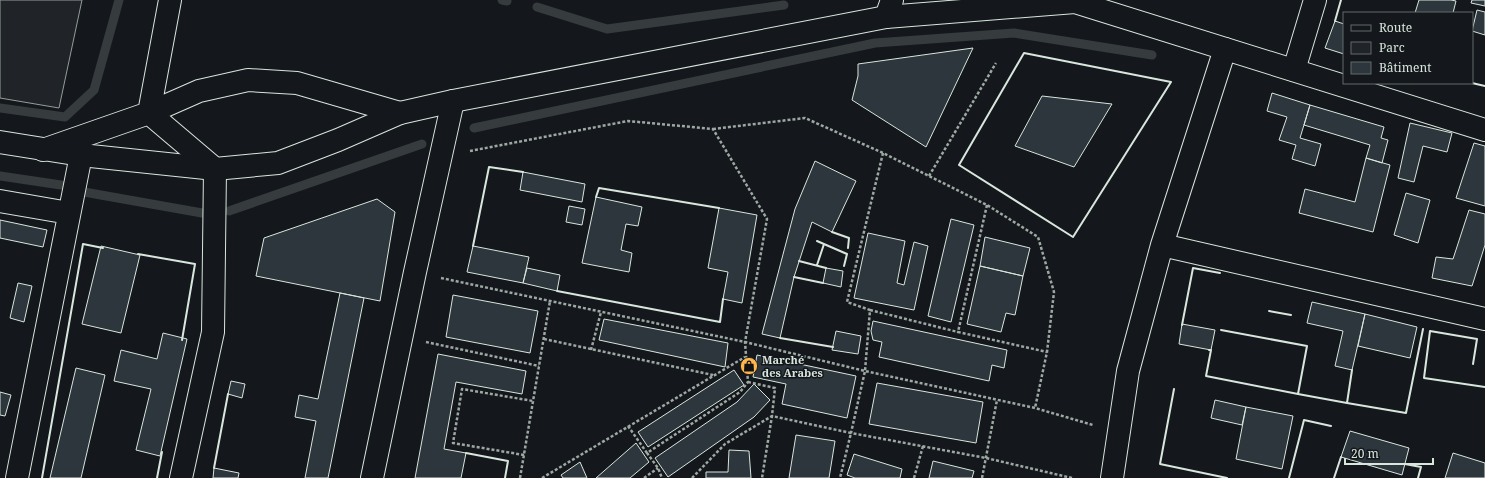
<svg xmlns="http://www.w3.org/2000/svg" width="1485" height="478" font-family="'Noto Serif',serif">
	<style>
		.green { fill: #202428; stroke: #939e99 }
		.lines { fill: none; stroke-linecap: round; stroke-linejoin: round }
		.stream { stroke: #363b3e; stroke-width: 9 }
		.building { fill: #2c363c; stroke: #d8e6dc }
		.minor-casing { stroke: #d8e6dc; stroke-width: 24 }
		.primary-casing { stroke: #d8e6dc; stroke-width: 24 }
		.path { stroke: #9da8a2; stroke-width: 2.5; stroke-dasharray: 3 2; stroke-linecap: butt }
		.minor { stroke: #14181c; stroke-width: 22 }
		.primary { stroke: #14181c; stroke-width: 22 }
		.wall { stroke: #d8e6dc; stroke-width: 2 }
		.labels { text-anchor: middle; stroke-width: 3; stroke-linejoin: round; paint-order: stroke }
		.poi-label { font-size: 11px; font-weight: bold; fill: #d8e6dc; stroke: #14181c; text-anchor: start }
	</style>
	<rect width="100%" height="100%" fill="#14181c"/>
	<!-- green -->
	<path class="green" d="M0,0H82L59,108L0,98Z"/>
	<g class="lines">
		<!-- stream -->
		<path class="stream" d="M502,0L507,1
			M537,7L607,29L784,5
			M0,108L65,117L94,90L119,0
			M474,128L875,43L1014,33L1152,55
			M0,176L61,185
			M84,192L202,213
			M229,211L422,144"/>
	</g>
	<!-- building -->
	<path class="building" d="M1419,0H1451L1456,1L1453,13H1415Z
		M1472,0H1485V6L1471,3Z
		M1477,10L1485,12V35L1472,31Z
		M1335,21L1344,24V54L1325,48Z
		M973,48L926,147L852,100L858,76V64Z
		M1272,93L1310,105L1300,138L1321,144L1315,166L1292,159L1296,145L1279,140L1287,117L1267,111Z
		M1042,96L1112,104L1074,167L1015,146Z
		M1310,105L1384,127L1381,138L1388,140L1382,163L1366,158L1370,145L1304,125Z
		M1410,123L1452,133L1447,152L1423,146L1414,182L1398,178Z
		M1474,143L1485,146V206L1456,198Z
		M1366,158L1390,165L1373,232L1299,213L1305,189L1355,202Z
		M815,161L856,181L832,232L812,222L794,277L780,338L762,334L795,209Z
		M523,172L585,184L582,202L520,190Z
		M1406,193L1430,200L1418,243L1394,235Z
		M596,197L642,207L638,226L626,224L621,250L632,253L629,272L582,263Z
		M377,199L395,212L380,301L256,276L264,238Z
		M569,206L585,209L582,225L566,222Z
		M719,208L757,215L742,303L723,299L728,272L708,268Z
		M1469,210L1485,214V245L1472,286L1432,278L1436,257L1453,259Z
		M951,219L974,225L951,322L928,316Z
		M0,220L47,230L43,247L0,238Z
		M868,233L905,241L897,283L904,285L914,242L928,246L914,310L854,298Z
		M985,237L1030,248L1023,276L980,266Z
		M101,246L140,255L121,333L82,324Z
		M473,246L529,257L523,283L467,272Z
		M980,266L1023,276L1015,315L1006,313L1001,332L967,324Z
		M527,268L560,275L557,291L523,283Z
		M826,268L843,271L841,287L823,283Z
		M18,283L32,286L24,322L10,318Z
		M340,293L364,298L328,478H305L316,421L295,417L299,395L318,399Z
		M453,295L538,311L530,353L446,337Z
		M1312,302L1365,314L1352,370L1335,366L1343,331L1307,323Z
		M1365,314L1417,327L1410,358L1358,346Z
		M604,319L728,343L725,367L599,340Z
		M873,321L1007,350L1004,368L992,365L989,381L879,357L882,342L873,340L871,331Z
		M1182,324L1215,330L1211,350L1179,344Z
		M836,331L861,336L858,354L832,350Z
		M163,333L187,339L160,456L136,450L151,389L114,381L121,350L157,359Z
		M438,354L526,371L522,394L456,382L444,449L466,453L461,478H415Z
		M757,355L856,376L847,418L782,404L786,384L753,377Z
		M76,368L105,375L81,478H50Z
		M734,370L744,385L648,447L638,432Z
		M231,381L245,384L242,398L228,394Z
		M877,383L983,402L976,443L869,424Z
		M754,384L770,400L754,417L668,477L655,458L737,402Z
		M0,392L11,395L5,416L0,415Z
		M1215,400L1246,407L1242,425L1211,418Z
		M1246,407L1293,416L1282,469L1236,459Z
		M1350,431L1409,448L1402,475L1341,457Z
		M796,435L835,441L829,478H789Z
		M636,443L649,462L630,478H596Z
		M729,450L749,451L751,478H706V472H728Z
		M1453,453L1485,463V478H1445Z
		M854,454L902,469L900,478H855L847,475Z
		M933,461L974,471L972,478H929Z
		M580,462L587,478H563L561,475Z
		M214,468L239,473L238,478H213Z"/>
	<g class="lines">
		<defs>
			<path id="minor" d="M170,0L149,113L215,169L213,332L181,478
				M886,17L892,0
				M1294,70L1315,0
				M43,150L149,113L199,91L248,80L297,83L400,113
				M0,201L69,213
				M1162,245L1485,319
				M17,478L81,155
				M372,478L415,272L453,101
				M1112,478L1128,371L1162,245L1225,49"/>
			<path id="primary" d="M0,142L81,155L215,169L278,163L338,140L400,113L453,101L886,17L1075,2L1485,130"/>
		</defs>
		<!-- minor casing -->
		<use href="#minor" class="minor-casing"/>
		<!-- primary casing -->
		<use href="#primary" class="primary-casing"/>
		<!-- path -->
		<path class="path" d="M713,129L805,118L883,153L987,205L1038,237L1054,292L1047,352L1035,408
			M470,151L628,121L713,129L767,219L745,342L748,382L740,392L647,453L658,468L662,478
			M883,153L847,302L870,310L865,371L851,433L986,458L1072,478
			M929,176L996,63
			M987,205L958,332L1047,352
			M441,278L745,342L865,371L1035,408L1093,425
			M870,310L958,332
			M544,339L713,375
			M426,342L539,366
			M591,350L601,312
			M748,382L775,388L772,416L762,478
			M628,426L647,453
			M524,455L453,443L462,389L533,401
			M520,478L550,301
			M542,478L745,357
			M644,478L658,468
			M692,478L725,444L772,416L851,433L840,478
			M914,478L923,446
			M982,478L997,400"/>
		<!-- minor -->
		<use href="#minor" class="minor"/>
		<!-- primary -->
		<use href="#primary" class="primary"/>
		<!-- wall -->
		<path class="wall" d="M1335,21L1341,0
			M1024,53L1171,82L1073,237L959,165Z
			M1472,83L1485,86
			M596,197L599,188L719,208
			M832,232L849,238L848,248
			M817,241L847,254L844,266
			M473,246L489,167L523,172
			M138,254L195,264L182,340
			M799,261L826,268
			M817,265L824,244
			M794,277L823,283
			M557,291L720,322L723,299
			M1269,311L1291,315
			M1182,325L1193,268L1220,273
			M1221,330L1307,346L1298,394L1347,403
			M780,338L833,347
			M1209,350H1211L1206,376L1298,394
			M1473,364L1477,339L1430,331L1424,378L1485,387
			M1352,370L1347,403L1406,413L1423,329
			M1174,389L1160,464L1227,478
			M466,453L508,461L505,478
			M1405,464L1421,467L1418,478
			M214,468L228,394
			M42,478L83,244L103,248
			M157,478L162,452
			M1289,478L1304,420L1331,426
			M1334,478L1341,457"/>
	</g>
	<!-- icons -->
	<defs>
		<symbol id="shop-disc" viewBox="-11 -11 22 22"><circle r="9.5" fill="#ffb74d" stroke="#14181c"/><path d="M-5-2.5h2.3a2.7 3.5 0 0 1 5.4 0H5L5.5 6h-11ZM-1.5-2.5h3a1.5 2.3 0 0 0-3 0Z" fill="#111"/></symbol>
	</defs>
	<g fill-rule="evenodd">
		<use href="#shop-disc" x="739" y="356" width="20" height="20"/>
	</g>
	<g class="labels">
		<!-- poi labels -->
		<g class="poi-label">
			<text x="762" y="364">Marché<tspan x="762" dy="13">des Arabes</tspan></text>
		</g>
	</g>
	<!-- legend -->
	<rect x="1343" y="12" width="130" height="72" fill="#14181c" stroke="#626a69"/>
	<rect x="1351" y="25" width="20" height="6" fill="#14181c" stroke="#626a69"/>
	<text x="1379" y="32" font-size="12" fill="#d8e6dc">Route</text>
	<rect x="1351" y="42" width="20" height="12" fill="#202428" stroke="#626a69"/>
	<text x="1379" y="52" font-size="12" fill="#d8e6dc">Parc</text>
	<rect x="1351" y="62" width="20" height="12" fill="#2c363c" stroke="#626a69"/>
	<text x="1379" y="72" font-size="12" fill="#d8e6dc">Bâtiment</text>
	<!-- scale -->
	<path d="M1345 458v6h88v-6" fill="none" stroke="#d8e6dc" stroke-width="2"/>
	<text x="1351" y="458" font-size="12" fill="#d8e6dc" stroke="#14181c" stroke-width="3" paint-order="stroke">20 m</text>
</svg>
